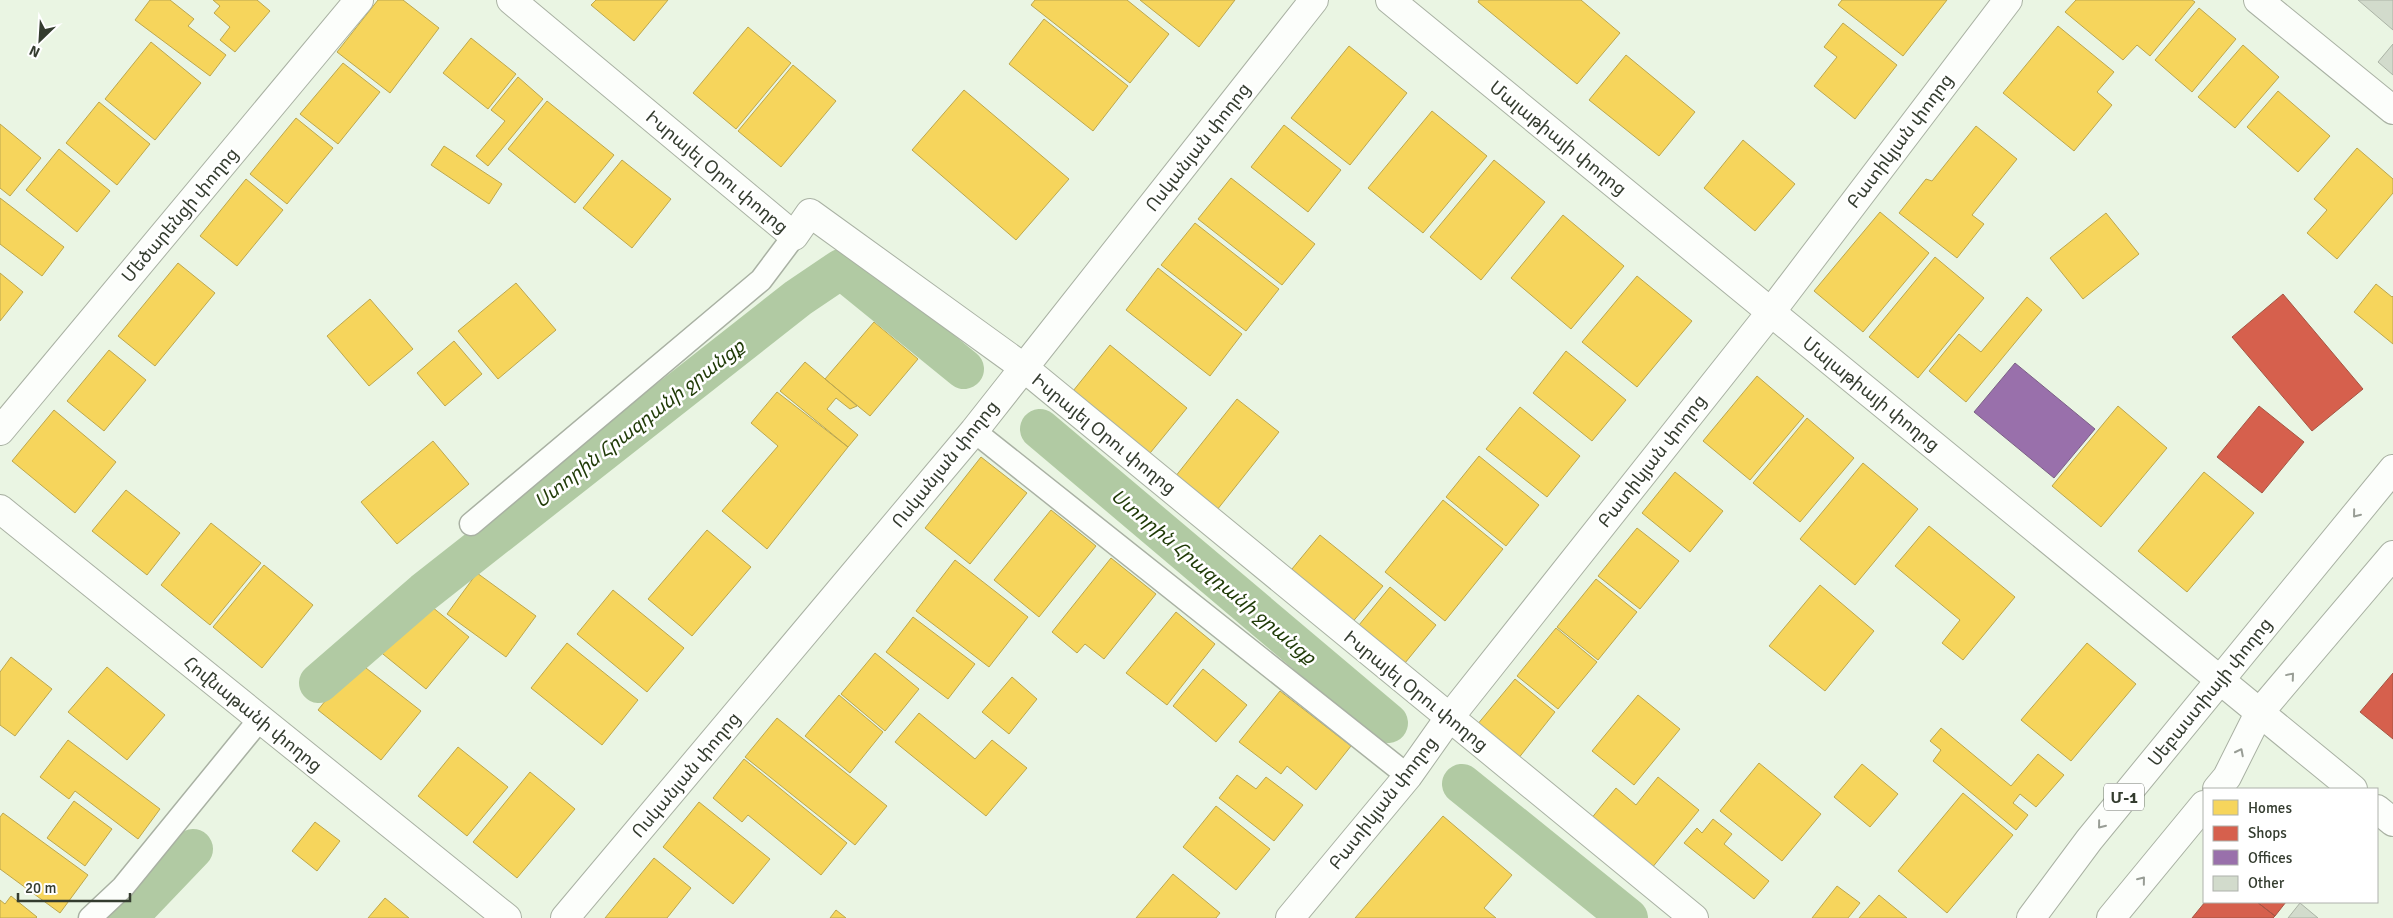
<svg xmlns="http://www.w3.org/2000/svg" width="2393" height="918" font-family="Signika,'Noto Sans Armenian',sans-serif">
	<style>
		.homes { fill: #f6d55c; stroke: #bca74e }
		.shops { fill: #d6604d; stroke: #a55544 }
		.offices { fill: #9970ab; stroke: #7b6086 }
		.lines { fill: none; stroke-linecap: round; stroke-linejoin: round }
		.canal { stroke: #b1caa3; stroke-width: 40 }
		.building { fill: #d2dbcc; stroke: #abb3a5 }
		.service-casing { stroke: #a9b1a3; stroke-width: 25 }
		.minor-casing { stroke: #a9b1a3; stroke-width: 30 }
		.tertiary-casing { stroke: #a9b1a3; stroke-width: 30 }
		.primary-casing { stroke: #a9b1a3; stroke-width: 30 }
		.service { stroke: #fcfefb; stroke-width: 22 }
		.minor { stroke: #fcfefb; stroke-width: 28 }
		.tertiary { stroke: #fcfefb; stroke-width: 28 }
		.primary { stroke: #fcfefb; stroke-width: 28 }
		.oneway { stroke: #989d95 }
		.labels { text-anchor: middle; stroke-width: 5; stroke-linejoin: round; paint-order: stroke }
		.shield { fill: #fff; stroke: #71766d; stroke-width: 1 }
		.shield-label { font-size: 16px; font-weight: bold; fill: #343c2f }
		.street-label { font-size: 18px; fill: #343c2f; stroke: #fff }
		.water-label { font-size: 19px; font-style: italic; fill: #1f3a06; stroke: #fff }
	</style>
	<rect width="100%" height="100%" fill="#eaf5e3"/>
	<!-- homes -->
	<path class="homes" d="M150,0H170L194,19L188,26L226,55L210,76L135,20Z
		M213,0H257L270,11L235,52L220,40L230,27L214,13L220,6Z
		M378,0H403L439,28L390,93L337,52Z
		M596,0H668L634,41L591,5Z
		M1035,0H1127L1169,34L1130,83L1031,5Z
		M1140,0H1235L1199,47Z
		M1479,0H1581L1620,33L1577,84L1478,2Z
		M1842,0H1947L1903,56L1838,5Z
		M2076,0H2192L2195,2L2150,56L2137,45L2123,60L2065,12Z
		M2199,8L2236,39L2192,92L2155,60Z
		M1044,19L1128,86L1093,131L1009,64Z
		M1843,23L1897,65L1855,119L1814,86L1837,57L1824,47Z
		M2058,26L2114,72L2097,92L2112,105L2074,151L2003,93Z
		M748,27L791,63L736,129L693,93Z
		M471,38L516,74L488,109L443,73Z
		M151,42L201,83L155,140L105,99Z
		M2243,45L2279,77L2235,128L2198,97Z
		M1349,46L1407,93L1350,165L1291,118Z
		M1626,55L1695,112L1659,156L1589,100Z
		M343,63L380,92L338,144L300,114Z
		M793,65L836,101L781,167L738,131Z
		M518,77L543,99L488,166L476,156L505,121L491,110Z
		M964,90L1069,179L1016,240L912,150Z
		M2278,91L2330,136L2298,172L2247,127Z
		M547,101L614,155L575,203L508,149Z
		M99,102L150,144L117,185L66,143Z
		M1432,111L1487,156L1423,233L1368,188Z
		M296,118L333,148L287,204L250,174Z
		M0,124L41,158L10,196L0,188Z
		M1284,125L1341,170L1308,212L1251,167Z
		M1976,126L2017,159L1972,215L1984,224L1957,258L1899,213L1926,179L1932,181Z
		M1743,140L1795,184L1755,231L1704,188Z
		M444,146L502,184L489,204L431,165Z
		M2357,148L2393,179V193L2337,259L2307,233L2327,210L2314,199Z
		M59,149L110,191L77,232L26,190Z
		M622,160L671,199L632,248L583,208Z
		M1494,160L1545,202L1481,280L1430,237Z
		M1231,178L1315,244L1282,285L1198,219Z
		M246,179L283,210L237,266L200,236Z
		M0,198L64,247L42,276L0,244Z
		M1880,212L1929,253L1863,332L1814,291Z
		M2106,213L2139,254L2083,299L2050,258Z
		M1563,215L1624,266L1571,329L1511,278Z
		M1195,223L1279,289L1246,331L1161,265Z
		M1935,257L1984,298L1918,378L1869,337Z
		M178,263L215,293L155,366L118,336Z
		M1158,268L1242,334L1210,376L1126,310Z
		M0,273L23,292L0,321Z
		M1637,276L1692,321L1637,387L1582,342Z
		M516,283L556,330L498,379L458,331Z
		M2376,284L2392,297L2393,296V344L2354,312Z
		M2027,297L2042,310L1966,402L1929,371L1959,334L1981,352Z
		M370,299L413,349L369,386L327,336Z
		M874,322L918,359L870,416L825,379Z
		M454,341L482,374L445,406L417,373Z
		M1110,345L1187,408L1146,458L1069,396Z
		M109,350L146,380L104,431L67,401Z
		M1566,351L1626,400L1592,441L1533,393Z
		M805,362L857,406L850,409L836,398L827,409L858,435L848,447L780,391Z
		M1757,376L1804,416L1750,480L1703,441Z
		M777,392L848,447L767,549L722,511L778,446L751,423Z
		M1237,399L1279,432L1213,515L1171,482Z
		M2118,406L2167,448L2101,527L2052,486Z
		M1520,407L1580,456L1547,497L1486,449Z
		M54,410L116,462L75,513L12,461Z
		M1807,418L1854,458L1800,522L1753,483Z
		M433,441L469,484L397,544L361,502Z
		M1479,456L1539,505L1506,546L1446,497Z
		M981,457L1027,493L970,564L925,528Z
		M1863,463L1918,509L1855,585L1800,539Z
		M1675,472L1723,511L1690,552L1642,513Z
		M2204,472L2254,513L2187,592L2138,551Z
		M126,490L180,533L147,575L92,531Z
		M1443,500L1503,549L1445,621L1385,572Z
		M1051,510L1096,546L1039,617L994,580Z
		M211,523L261,563L210,625L161,585Z
		M1929,526L2015,597L1963,660L1942,643L1960,620L1895,566Z
		M1637,528L1679,561L1640,609L1598,576Z
		M707,530L751,567L692,636L648,599Z
		M1320,535L1383,586L1350,625L1287,575Z
		M1111,558L1156,594L1104,659L1085,644L1077,653L1052,632Z
		M955,560L1028,617L989,667L916,611Z
		M264,565L313,605L262,668L213,627Z
		M477,573L536,616L506,657L447,614Z
		M1596,579L1637,612L1598,660L1557,627Z
		M1820,585L1874,631L1825,691L1769,646Z
		M1390,587L1436,625L1405,663L1359,625Z
		M613,590L684,648L647,692L577,634Z
		M421,598L469,637L426,689L378,650Z
		M1176,612L1215,644L1167,705L1126,673Z
		M913,617L975,664L948,699L886,652Z
		M1556,628L1597,662L1558,709L1517,676Z
		M567,643L638,700L602,745L531,688Z
		M2087,643L2136,684L2071,761L2021,720Z
		M875,653L919,689L885,731L841,694Z
		M11,657L52,689L15,736L0,725V672Z
		M357,661L421,711L381,760L318,710Z
		M107,667L165,715L127,760L68,712Z
		M1203,669L1247,705L1216,742L1173,706Z
		M1012,677L1037,699L1009,734L982,712Z
		M1515,679L1555,712L1514,764L1472,731Z
		M1280,691L1351,746L1316,790L1287,766L1281,774L1239,742Z
		M839,695L883,732L850,773L805,736Z
		M1638,695L1680,729L1634,785L1592,751Z
		M919,713L975,759L992,740L1027,768L986,816L895,742Z
		M777,718L887,806L855,845L745,757Z
		M1941,728L2011,786L2038,754L2064,775L2036,807L2020,794L2013,803L2028,815L2016,830L1933,761L1941,750L1930,741Z
		M68,740L160,809L138,839L75,791L69,799L40,777Z
		M458,747L508,787L467,836L418,796Z
		M744,759L847,843L821,875L748,815L742,822L713,798Z
		M1759,763L1821,814L1782,861L1720,811Z
		M1862,764L1898,794L1870,827L1834,797Z
		M530,772L575,809L517,878L473,842Z
		M1237,775L1256,789L1266,777L1303,805L1274,841L1219,798Z
		M1658,777L1699,810L1647,874L1586,825L1616,788L1636,805Z
		M1963,793L2013,835L1947,913L1898,871Z
		M74,801L112,829L85,866L47,838Z
		M699,802L770,859L733,904L663,847Z
		M1216,806L1270,849L1236,890L1183,847Z
		M3,813L88,875L60,913L0,869V817Z
		M1443,816L1512,875L1484,908L1496,918H1355Z
		M1713,819L1732,834L1724,844L1769,881L1754,899L1684,843L1697,828L1702,833Z
		M315,822L340,841L317,871L292,851Z
		M654,858L691,888L667,918H605Z
		M1173,874L1220,913L1216,918H1136Z
		M1837,886L1860,903L1848,918H1812Z
		M1879,895L1907,918H1859Z
		M11,896L37,917L36,918H0V900L5,904Z
		M385,898L409,918H368Z
		M836,910L846,918H830Z"/>
	<!-- shops -->
	<path class="shops" d="M2283,294L2363,389L2312,431L2232,337Z
		M2259,406L2304,442L2262,493L2217,457Z
		M2393,673V739L2360,712Z
		M2205,902H2257L2275,916L2273,918H2192Z
		M2257,902H2286L2275,916Z"/>
	<!-- offices -->
	<path class="offices" d="M2015,363L2095,429L2054,478L1974,412Z"/>
	<g class="lines">
		<!-- canal -->
		<path class="canal" d="M1040,429L1388,723
			M319,683L424,592L798,298L841,269L964,369
			M1462,784L1628,918
			M127,918L193,849"/>
	</g>
	<!-- building -->
	<path class="building" d="M2358,0H2393V30Z
		M2393,44V75L2378,62Z
		M2300,903L2318,918H2288Z"/>
	<g class="lines">
		<defs>
			<path id="service" d="M974,431L1408,776
				M471,524L761,280L794,236
				M90,918L123,887L260,719"/>
			<path id="minor" d="M511,0L794,236L810,213L1023,367L1694,918
				M0,431L359,0
				M0,509L507,918
				M565,918L974,431L1314,0
				M1290,918L1408,776L1449,718L1771,312L2008,0"/>
			<path id="tertiary" d="M1390,0L2353,789
				M2258,0L2393,110
				M2377,809L2393,822"/>
			<path id="primary" d="M2217,789L2227,777L2259,713L2393,555
				M2031,918L2089,840L2393,469
				M2111,918L2204,805"/>
		</defs>
		<!-- service casing -->
		<use href="#service" class="service-casing"/>
		<!-- minor casing -->
		<use href="#minor" class="minor-casing"/>
		<!-- tertiary casing -->
		<use href="#tertiary" class="tertiary-casing"/>
		<!-- primary casing -->
		<use href="#primary" class="primary-casing"/>
		<!-- service -->
		<use href="#service" class="service"/>
		<!-- minor -->
		<use href="#minor" class="minor"/>
		<!-- tertiary -->
		<use href="#tertiary" class="tertiary"/>
		<!-- primary -->
		<use href="#primary" class="primary"/>
	</g>
	<!-- one-way arrows -->
	<defs><path id="oneway-chevron" d="M-2-3.5L2.5 0L-2 3.5" fill="none" stroke-width="1.6" stroke-linecap="round" stroke-linejoin="round" transform="scale(1.25)"/></defs>
	<g class="oneway">
		<use href="#oneway-chevron" transform="translate(2356 514) rotate(129)"/>
		<use href="#oneway-chevron" transform="translate(2291 676) rotate(-50)"/>
		<use href="#oneway-chevron" transform="translate(2240 752) rotate(-63)"/>
		<use href="#oneway-chevron" transform="translate(2101 825) rotate(129)"/>
		<use href="#oneway-chevron" transform="translate(2142 880) rotate(-51)"/>
	</g>
	<g class="labels">
		<!-- shield labels -->
		<rect class="shield" x="2104" y="783.5" width="40" height="27" rx="4"/>
		<g class="shield-label">
			<text x="2124" y="803">Մ-1</text>
		</g>
		<!-- street labels -->
		<g class="street-label">
			<text transform="translate(1558 138) rotate(39)" y="6">Մալաթիայի փողոց</text>
			<text transform="translate(1900 141) rotate(-53)" y="6">Բատիկյան փողոց</text>
			<text transform="translate(1198 147) rotate(-52)" y="6">Ոսկանյան փողոց</text>
			<text transform="translate(717 172) rotate(40)" y="6">Իսրայել Օրու փողոց</text>
			<text transform="translate(180 215) rotate(-50)" y="6">Մեծարենցի փողոց</text>
			<text transform="translate(1871 394) rotate(39)" y="6">Մալաթիայի փողոց</text>
			<text transform="translate(1104 434) rotate(39)" y="6">Իսրայել Օրու փողոց</text>
			<text transform="translate(1652 461) rotate(-52)" y="6">Բատիկյան փողոց</text>
			<text transform="translate(945 464) rotate(-51)" y="6">Ոսկանյան փողոց</text>
			<text transform="translate(1416 691) rotate(39)" y="6">Իսրայել Օրու փողոց</text>
			<text transform="translate(2210 692) rotate(-51)" y="6">Սեբաստիայի փողոց</text>
			<text transform="translate(253 714) rotate(39)" y="6">Հովնաթանի փողոց</text>
			<text transform="translate(686 775) rotate(-50)" y="6">Ոսկանյան փողոց</text>
			<text transform="translate(1383 803) rotate(-52)" y="6">Բատիկյան փողոց</text>
		</g>
		<!-- water labels -->
		<g class="water-label">
			<text transform="translate(639 423) rotate(-38)" y="7">Ստորին Հրազդանի ջրանցք</text>
			<text transform="translate(1214 576) rotate(40)" y="7">Ստորին Հրազդանի ջրանցք</text>
		</g>
	</g>
	<!-- legend -->
	<rect x="2203" y="788" width="175" height="115" fill="#ffffff" stroke="#aeb1ac"/>
	<rect x="2213" y="800" width="25" height="15" fill="#f6d55c" stroke="#aeb1ac"/>
	<text x="2248" y="813" font-size="15" fill="#343c2f">Homes</text>
	<rect x="2213" y="826" width="25" height="15" fill="#d6604d" stroke="#aeb1ac"/>
	<text x="2248" y="838" font-size="15" fill="#343c2f">Shops</text>
	<rect x="2213" y="850" width="25" height="15" fill="#9970ab" stroke="#aeb1ac"/>
	<text x="2248" y="863" font-size="15" fill="#343c2f">Offices</text>
	<rect x="2213" y="876" width="25" height="15" fill="#d2dbcc" stroke="#aeb1ac"/>
	<text x="2248" y="888" font-size="15" fill="#343c2f">Other</text>
	<!-- north arrow -->
	<g transform="translate(40 40) rotate(205)" stroke="#ffffff" stroke-width="4" paint-order="stroke">
	<path d="M0-4L9 19L0 12L-9 19Z" fill="#343c2f"/>
	<text y="-8" font-size="14" font-weight="bold" text-anchor="middle" fill="#343c2f">N</text>
	</g>
	<!-- scale -->
	<path d="M18 893v8h112v-8" fill="none" stroke="#343c2f" stroke-width="2.5"/>
	<text x="25" y="893" font-size="15" fill="#343c2f" stroke="#ffffff" stroke-width="4" paint-order="stroke">20 m</text>
</svg>
